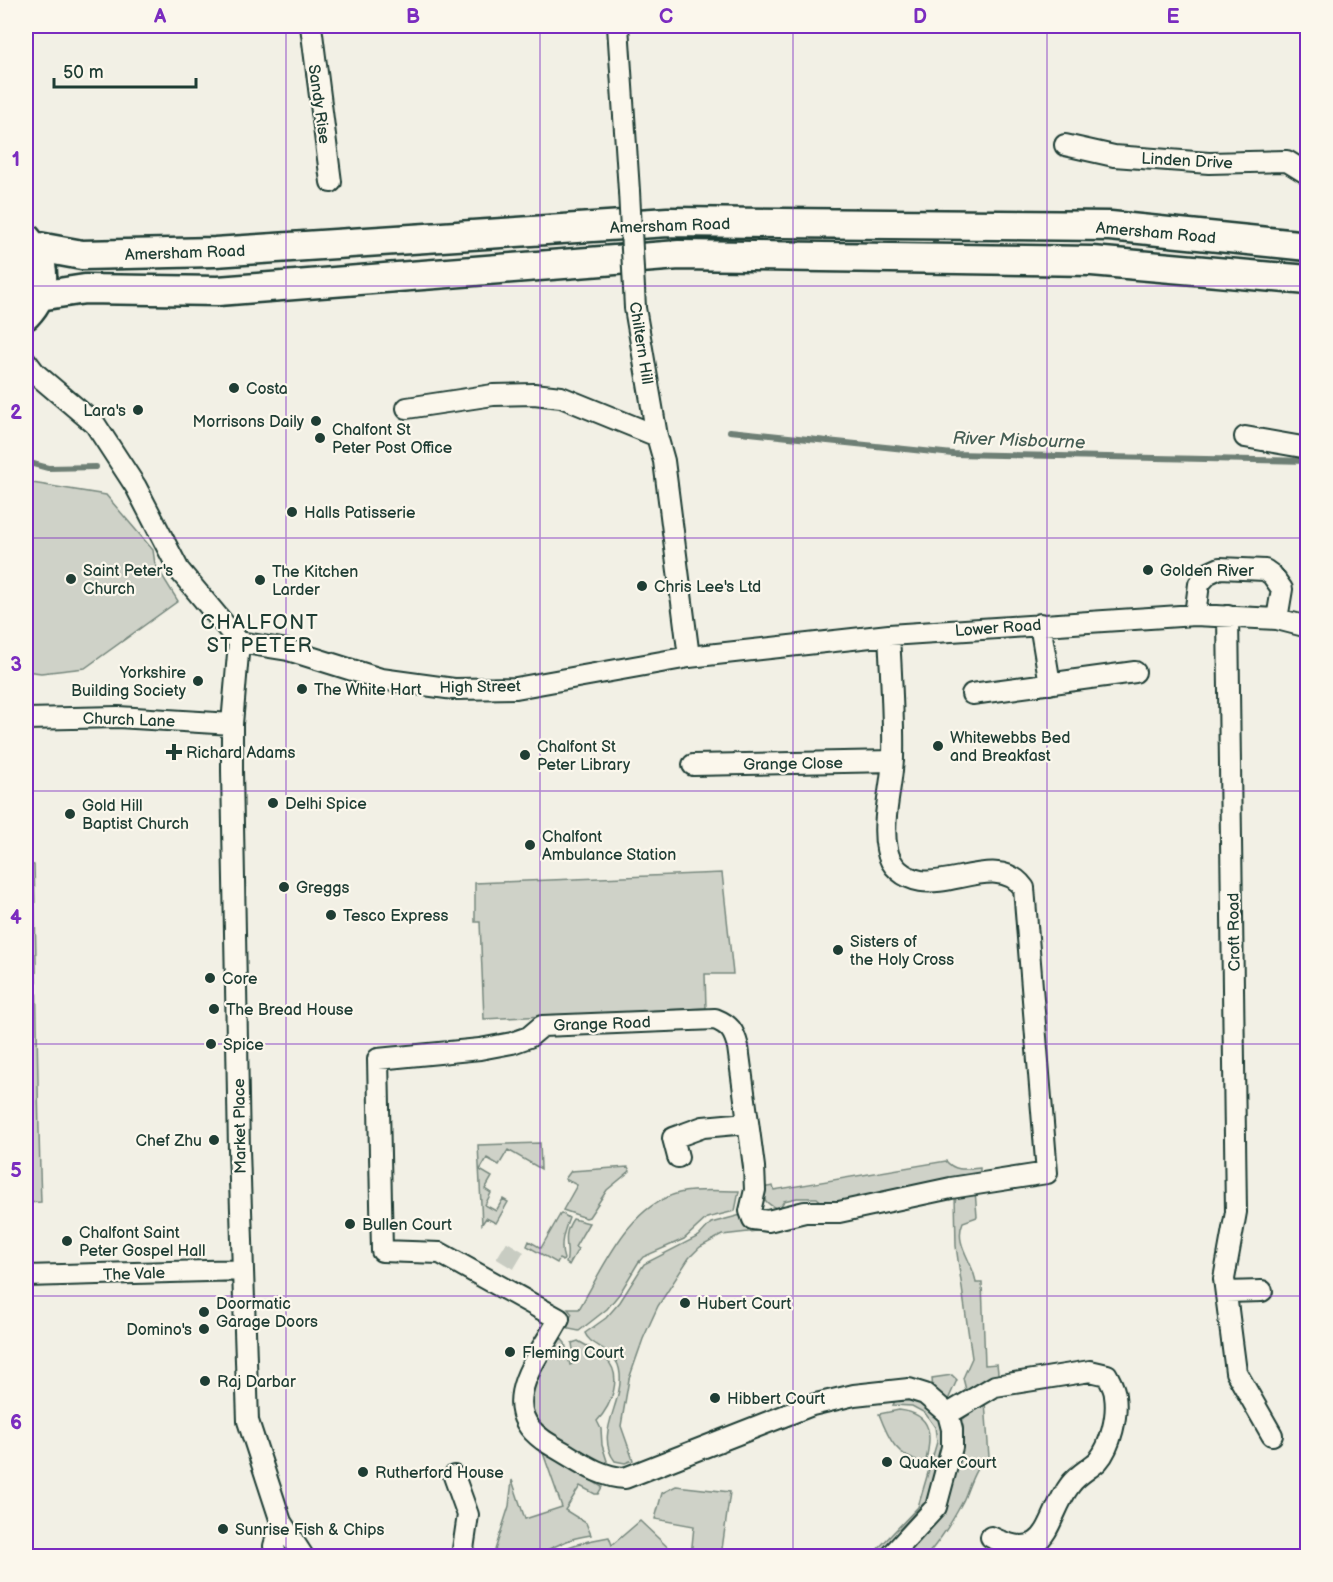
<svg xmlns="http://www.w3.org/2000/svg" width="1333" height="1582" font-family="'Balsamiq Sans',sans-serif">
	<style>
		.green { fill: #cfd2c8; stroke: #77887e; stroke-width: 1.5 }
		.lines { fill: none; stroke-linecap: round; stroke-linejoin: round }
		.stream { stroke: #6e7f75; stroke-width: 6 }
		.minor-tunnel { stroke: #c8ccc2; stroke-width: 20; stroke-dasharray: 20 10; stroke-linecap: butt }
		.minor-casing { stroke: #1f3d34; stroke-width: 24 }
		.highway-casing { stroke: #1f3d34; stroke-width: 33 }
		.minor { stroke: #fbf7ec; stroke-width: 20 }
		.highway { stroke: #fbf7ec; stroke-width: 28 }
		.minor-bridge-casing { stroke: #1f3d34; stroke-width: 24; stroke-linecap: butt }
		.minor-bridge { stroke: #fbf7ec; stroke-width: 20 }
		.grid { fill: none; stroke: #7b2cbf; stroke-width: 1.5; stroke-opacity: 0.55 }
		.poi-dot { fill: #1f3d34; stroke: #fbf7ec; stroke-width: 2 }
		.labels { text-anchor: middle; stroke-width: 4.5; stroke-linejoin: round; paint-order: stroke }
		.street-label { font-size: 16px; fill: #1f3d34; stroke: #fbf7ec }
		.poi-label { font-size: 16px; fill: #1f3d34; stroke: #fbf7ec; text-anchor: start }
		.water-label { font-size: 18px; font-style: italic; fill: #465e55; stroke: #fbf7ec }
		.quarter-label { font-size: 20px; letter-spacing: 1.5px; fill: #1f3d34; stroke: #fbf7ec }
		.neatline { fill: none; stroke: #7b2cbf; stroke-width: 2 }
		.grid-label { font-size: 20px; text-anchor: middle; font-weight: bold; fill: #7b2cbf }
	</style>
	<rect width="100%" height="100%" fill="#f2f0e5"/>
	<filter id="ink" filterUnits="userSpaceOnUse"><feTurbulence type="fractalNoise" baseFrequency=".0167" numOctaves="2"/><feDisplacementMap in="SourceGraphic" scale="12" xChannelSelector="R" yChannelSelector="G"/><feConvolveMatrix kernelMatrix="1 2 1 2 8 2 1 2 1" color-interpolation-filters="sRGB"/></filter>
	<g filter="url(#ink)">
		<!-- green -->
		<path class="green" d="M26,482L106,495L153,550L155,564L178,601L85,668L41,673L26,671Z
			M26,863L34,865C37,977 37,1090 41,1202L26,1203Z
			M722,873L733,974H705L706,1008L484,1019L480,922H475V883Z
			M540,1143L541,1169L508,1150L499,1165L487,1158L480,1170L492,1177L485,1189L491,1193L485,1205L496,1211L503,1199L508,1202L496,1223L486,1218L482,1224L478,1145Z
			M946,1161C955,1172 967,1169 980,1168V1174L880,1197L824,1204L817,1198H797L784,1201L779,1209C768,1205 762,1200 762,1188L773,1186L774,1190Z
			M628,1167L630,1171L607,1190L589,1217L586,1218L563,1210L577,1185L565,1179L571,1171Z
			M975,1190L977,1217L963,1222C953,1244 974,1262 976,1283H982L985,1365L997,1364L999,1381L967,1394L963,1378L972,1358L956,1246L955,1194Z
			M739,1191L735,1211L707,1218L684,1239L643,1257L638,1263L620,1293L607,1309L579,1331L564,1328L572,1314L568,1309H579C604,1267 628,1206 679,1193C697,1189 720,1191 739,1191Z
			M561,1213L569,1218C564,1231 559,1245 564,1259L563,1261L559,1259L557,1263L527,1246L529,1241L541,1248Z
			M741,1215C741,1226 746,1230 757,1231L722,1235L700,1247L689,1258L658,1306L643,1339L629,1379L621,1426L633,1460L625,1463L615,1461C594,1434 623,1404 620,1374C618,1347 590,1348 585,1333L606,1318L620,1302L644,1264L699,1236L711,1223Z
			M573,1219L589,1223L575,1247L578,1249L569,1265L566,1263C571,1248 560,1238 573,1219Z
			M560,1337L565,1343L570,1365L575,1363L572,1343L578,1341C587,1346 599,1352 606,1359C624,1376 611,1406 597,1421L601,1429L602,1445L607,1461L605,1465C595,1462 545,1430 539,1421C530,1411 530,1392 534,1380Z
			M952,1375L957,1380L947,1402L933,1391L932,1378Z
			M897,1397C920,1398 942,1410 945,1435C946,1445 932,1488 929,1501L923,1504L899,1530V1538L882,1556H871L918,1507L937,1442L935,1427L925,1413L912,1406L893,1405Z
			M985,1402L989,1457C974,1465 970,1486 963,1501C953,1520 940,1541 926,1556H903L934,1524L958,1423Z
			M899,1410C934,1414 932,1437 925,1464C896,1456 889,1440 879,1414Z
			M542,1450L602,1487L598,1494H595L580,1486L565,1510L586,1523L591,1535C585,1536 579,1537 572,1539C552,1546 515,1571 495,1550L509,1506L512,1480L525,1519L562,1507Z
			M676,1486L730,1492L721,1556H691L694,1526L655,1519L662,1493Z
			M640,1521L677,1556H545C567,1546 584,1541 609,1537L612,1545Z"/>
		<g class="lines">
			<!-- stream -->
			<path class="stream" d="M730,431L953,454L1308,461
				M26,462L48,468L96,467"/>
			<!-- minor-tunnel -->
			<path class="minor-tunnel" d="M505,1264L519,1241"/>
			<defs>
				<path id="minor" d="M311,26L331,182
					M618,26L629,191
					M1065,145L1114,156L1209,163L1287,161L1308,174
					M635,308L657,436L664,461L689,657
					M26,361L36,374L95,424L136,487L179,570L239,642L288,650L381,679L454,689L516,688L689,657L889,635L1195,615L1277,619L1308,627
					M407,408L493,395L534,394L561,397L657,436
					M1245,437L1308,448
					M1195,615L1199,584L1209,573L1220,568L1265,570L1272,575L1282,589L1277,619
					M1228,616L1236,1212L1224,1279L1236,1372L1272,1435
					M1040,624L1050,684
					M889,635C891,676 894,717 893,758C892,786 881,822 887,849C890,867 904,878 921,881C953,886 1001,855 1024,888L1047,1173L951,1188L839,1212H805L768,1221L753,1219L750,1211L755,1190L754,1167L738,1047C734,1031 730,1025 715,1019L542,1026L529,1037L512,1043L480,1049L378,1059L382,1251L440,1253L559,1319C540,1356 494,1405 543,1440C549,1444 556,1448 563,1452C583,1464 601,1477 625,1478L812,1405L854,1395L909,1389L925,1394L948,1414L952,1429V1447L936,1507L891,1556
					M239,642L232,724V771L239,1150L248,1421L281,1522L303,1556
					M972,694L1135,672
					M26,719L118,717L232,724
					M693,765L893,761
					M678,1157L673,1138L703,1127L747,1123
					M26,1276L243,1270
					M1226,1292L1262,1291
					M948,1414L995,1386L1090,1371L1107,1375C1110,1381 1115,1389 1115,1396C1118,1415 1111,1446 1098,1461C1089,1469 1077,1475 1070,1485C1045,1518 1051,1566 991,1537
					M454,1476L468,1515L462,1556
					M276,1556L274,1546L281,1522"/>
				<path id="highway" d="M26,238C47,260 48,293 26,315
					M33,246L82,255L215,252L668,222L1110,226L1308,246
					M39,296L85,289L218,291L679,255L1092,261L1308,280"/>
			</defs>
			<!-- minor casing -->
			<use href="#minor" class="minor-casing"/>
			<!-- highway casing -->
			<use href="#highway" class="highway-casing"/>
			<!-- minor -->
			<use href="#minor" class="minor"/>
			<!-- highway -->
			<use href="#highway" class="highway"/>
			<defs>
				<path id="minor-bridge" d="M629,191L635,308"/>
			</defs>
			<!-- minor-bridge casing -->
			<use href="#minor-bridge" class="minor-bridge-casing"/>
			<!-- minor-bridge -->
			<use href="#minor-bridge" class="minor-bridge"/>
		</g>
	</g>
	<!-- grid -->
	<path class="grid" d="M286,26V1556M540,26V1556M793,26V1556M1047,26V1556M26,286H1308M26,538H1308M26,791H1308M26,1044H1308M26,1296H1308"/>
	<!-- markers -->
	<g class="poi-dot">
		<circle cx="234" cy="388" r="6"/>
		<circle cx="138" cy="410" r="6"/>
		<circle cx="316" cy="421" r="6"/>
		<circle cx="320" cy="438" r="6"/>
		<circle cx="292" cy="512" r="6"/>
		<circle cx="1148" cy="570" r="6"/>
		<circle cx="71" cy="579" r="6"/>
		<circle cx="260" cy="580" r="6"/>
		<circle cx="642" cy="586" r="6"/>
		<circle cx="198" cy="681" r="6"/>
		<circle cx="302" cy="689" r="6"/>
		<circle cx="938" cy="746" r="6"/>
		<path d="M171 743h6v6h6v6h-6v6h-6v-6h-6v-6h6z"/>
		<circle cx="525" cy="755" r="6"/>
		<circle cx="273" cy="803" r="6"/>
		<circle cx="70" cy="814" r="6"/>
		<circle cx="530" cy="845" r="6"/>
		<circle cx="284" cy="887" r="6"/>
		<circle cx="331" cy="915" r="6"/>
		<circle cx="838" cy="950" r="6"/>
		<circle cx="210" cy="978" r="6"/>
		<circle cx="214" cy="1009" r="6"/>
		<circle cx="211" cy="1044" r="6"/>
		<circle cx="214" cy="1140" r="6"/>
		<circle cx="350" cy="1224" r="6"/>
		<circle cx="67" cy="1241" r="6"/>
		<circle cx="685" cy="1303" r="6"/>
		<circle cx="204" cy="1312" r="6"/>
		<circle cx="204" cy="1329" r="6"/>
		<circle cx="510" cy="1352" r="6"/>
		<circle cx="205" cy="1381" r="6"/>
		<circle cx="715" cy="1398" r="6"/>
		<circle cx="887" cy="1462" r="6"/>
		<circle cx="363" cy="1472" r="6"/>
		<circle cx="223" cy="1529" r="6"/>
	</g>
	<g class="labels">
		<!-- street labels -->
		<g class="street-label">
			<text transform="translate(320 104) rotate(82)" y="6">Sandy Rise</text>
			<text transform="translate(1187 160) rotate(3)" y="6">Linden Drive</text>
			<text transform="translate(670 225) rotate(-2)" y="6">Amersham Road</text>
			<text transform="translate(1156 232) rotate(5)" y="6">Amersham Road</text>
			<text transform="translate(185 252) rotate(-2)" y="6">Amersham Road</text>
			<text transform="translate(642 343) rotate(81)" y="6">Chiltern Hill</text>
			<text transform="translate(998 627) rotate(-4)" y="6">Lower Road</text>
			<text transform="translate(480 686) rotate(-1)" y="6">High Street</text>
			<text transform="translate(129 719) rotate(2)" y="6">Church Lane</text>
			<text transform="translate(793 763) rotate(-1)" y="6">Grange Close</text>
			<text transform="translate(1233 932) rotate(-91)" y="6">Croft Road</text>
			<text transform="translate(602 1023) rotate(-2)" y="6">Grange Road</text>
			<text transform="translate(239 1126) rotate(-91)" y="6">Market Place</text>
			<text transform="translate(134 1273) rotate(-2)" y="6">The Vale</text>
		</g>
		<!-- poi labels -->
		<g class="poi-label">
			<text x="246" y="394">Costa</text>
			<text x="126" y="416" text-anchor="end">Lara's</text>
			<text x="304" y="427" text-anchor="end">Morrisons Daily</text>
			<text x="332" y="435">Chalfont St<tspan x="332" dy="18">Peter Post Office</tspan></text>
			<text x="304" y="518">Halls Patisserie</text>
			<text x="83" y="576">Saint Peter's<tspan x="83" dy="18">Church</tspan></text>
			<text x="1160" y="576">Golden River</text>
			<text x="272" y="577">The Kitchen<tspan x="272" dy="18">Larder</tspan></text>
			<text x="654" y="592">Chris Lee's Ltd</text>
			<text x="186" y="678" text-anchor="end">Yorkshire<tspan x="186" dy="18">Building Society</tspan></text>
			<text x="314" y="695">The White Hart</text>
			<text x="950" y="743">Whitewebbs Bed<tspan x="950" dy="18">and Breakfast</tspan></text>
			<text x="537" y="752">Chalfont St<tspan x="537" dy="18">Peter Library</tspan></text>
			<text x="186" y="758">Richard Adams</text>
			<text x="285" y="809">Delhi Spice</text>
			<text x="82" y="811">Gold Hill<tspan x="82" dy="18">Baptist Church</tspan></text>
			<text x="542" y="842">Chalfont<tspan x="542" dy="18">Ambulance Station</tspan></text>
			<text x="296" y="893">Greggs</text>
			<text x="343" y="921">Tesco Express</text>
			<text x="850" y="947">Sisters of<tspan x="850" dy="18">the Holy Cross</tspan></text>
			<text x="222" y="984">Core</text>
			<text x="226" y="1015">The Bread House</text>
			<text x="223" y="1050">Spice</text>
			<text x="202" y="1146" text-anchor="end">Chef Zhu</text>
			<text x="362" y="1230">Bullen Court</text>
			<text x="79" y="1238">Chalfont Saint<tspan x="79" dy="18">Peter Gospel Hall</tspan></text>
			<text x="216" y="1309">Doormatic<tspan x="216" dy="18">Garage Doors</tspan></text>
			<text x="697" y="1309">Hubert Court</text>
			<text x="192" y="1335" text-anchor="end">Domino's</text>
			<text x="522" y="1358">Fleming Court</text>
			<text x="217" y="1387">Raj Darbar</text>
			<text x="727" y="1404">Hibbert Court</text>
			<text x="899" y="1468">Quaker Court</text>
			<text x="375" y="1478">Rutherford House</text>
			<text x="235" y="1535">Sunrise Fish &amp; Chips</text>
		</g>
		<!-- water labels -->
		<g class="water-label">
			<text transform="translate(1019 440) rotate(2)" y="6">River Misbourne</text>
		</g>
		<!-- quarter labels -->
		<g class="quarter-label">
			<text x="260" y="629">CHALFONT<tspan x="260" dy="23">ST PETER</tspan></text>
		</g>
	</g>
	<!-- margin -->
	<rect width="1333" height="1582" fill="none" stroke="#fbf7ec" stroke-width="66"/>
	<!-- scale -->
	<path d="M54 78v9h142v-9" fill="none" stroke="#1f3d34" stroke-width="3"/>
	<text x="63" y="78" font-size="18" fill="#1f3d34" stroke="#fbf7ec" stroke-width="4.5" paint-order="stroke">50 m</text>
	<rect x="33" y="33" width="1267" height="1516" class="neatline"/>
	<g class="grid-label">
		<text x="160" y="23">A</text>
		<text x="413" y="23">B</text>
		<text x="666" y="23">C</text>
		<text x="920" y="23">D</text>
		<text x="1173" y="23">E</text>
		<text x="16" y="166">1</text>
		<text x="16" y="419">2</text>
		<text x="16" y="671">3</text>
		<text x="16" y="924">4</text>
		<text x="16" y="1177">5</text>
		<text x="16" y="1429">6</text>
	</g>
</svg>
